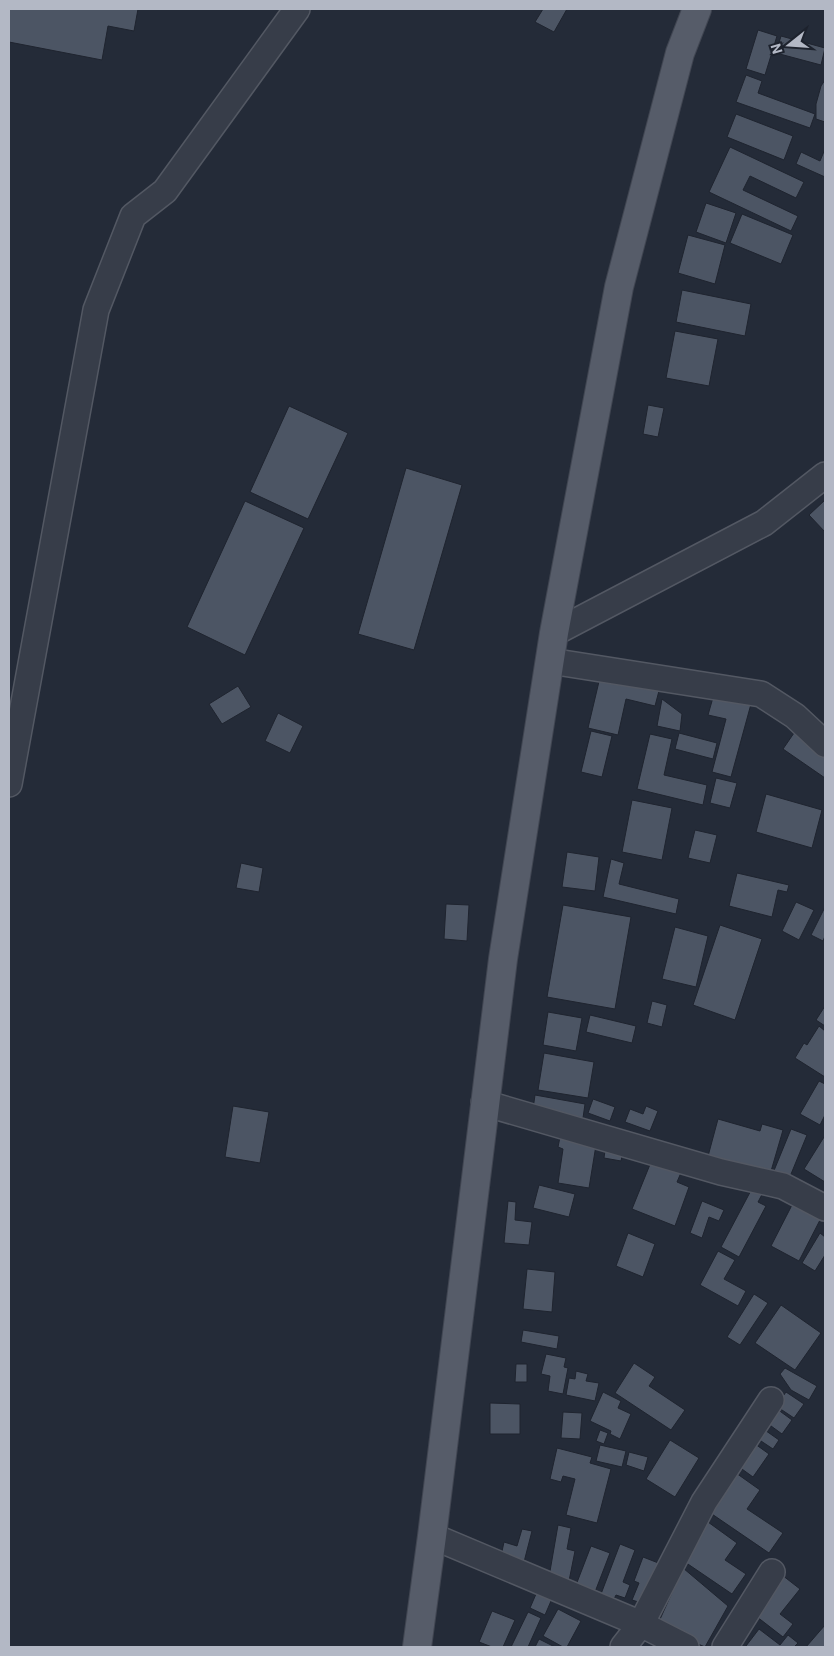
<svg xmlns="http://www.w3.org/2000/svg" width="834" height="1656" font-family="Roboto,sans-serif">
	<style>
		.building { fill: #4c5564; stroke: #1f242f }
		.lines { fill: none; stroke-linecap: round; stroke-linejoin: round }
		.minor-casing { stroke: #535863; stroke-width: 28 }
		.major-casing { stroke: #414652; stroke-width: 30 }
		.minor { stroke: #373d49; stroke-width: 25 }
		.major { stroke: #565c69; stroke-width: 28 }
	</style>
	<rect width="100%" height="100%" fill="#242b38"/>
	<!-- building -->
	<path class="building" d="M9,9H138L134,31L108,26L102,60L9,42Z
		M543,9H567L554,32L535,22Z
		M758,30L777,36L765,75L746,69Z
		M781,36L825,48L821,65L776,53Z
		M746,75L762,81L758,93L815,114L810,128L736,102Z
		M825,80V122L816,119V104L821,86Z
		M736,114L793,136L784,160L727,137Z
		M730,147L804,182L796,198L750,176L743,190L798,216L791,231L709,192Z
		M825,149V177L796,164L801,152L820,161Z
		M706,203L736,213L726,243L696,232Z
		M742,214L793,235L781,264L730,243Z
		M688,235L725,245L715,284L678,273Z
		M682,290L751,304L745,336L676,322Z
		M675,331L718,339L709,386L666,378Z
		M648,405L664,408L658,437L643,434Z
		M289,406L348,433L308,519L250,492Z
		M406,468L462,485L414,650L358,634Z
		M825,500V532L809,515Z
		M245,501L304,528L245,655L187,627Z
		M601,673L660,687L655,706L626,699L618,735L588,728Z
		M238,686L251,707L222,724L209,704Z
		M714,694L751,704L731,777L712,772L726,719L708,715Z
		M662,699L682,714L680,731L657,726Z
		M278,713L303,726L290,753L265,741Z
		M591,731L612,736L602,777L581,772Z
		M679,733L717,743L713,759L675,749Z
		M794,733L825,755V778L783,749Z
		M650,734L672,739L664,775L707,785L703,805L637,789Z
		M716,778L737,783L730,808L710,803Z
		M766,794L822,810L812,848L756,832Z
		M632,800L672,808L662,860L622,852Z
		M695,830L717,835L710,863L688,858Z
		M567,852L599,857L595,891L562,887Z
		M611,859L624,863L619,884L679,899L676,914L603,897Z
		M241,863L263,868L259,892L236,888Z
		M737,873L789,885L787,892L778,890L772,917L729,906Z
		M796,902L814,910L799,940L782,931Z
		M446,904L469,905L467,941L444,939Z
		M563,905L631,917L615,1009L547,997Z
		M825,907V936L823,941L811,935Z
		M720,925L762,939L735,1020L693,1005Z
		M675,927L708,936L696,987L662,979Z
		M652,1001L667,1005L662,1027L647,1023Z
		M825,1006V1026L816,1020Z
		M548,1012L582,1018L576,1051L543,1045Z
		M590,1015L636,1026L632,1043L586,1032Z
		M819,1026L825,1031V1077L795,1058L804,1043L807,1045Z
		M544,1053L594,1062L588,1098L538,1090Z
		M819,1081L825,1084V1115L820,1125L800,1114Z
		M535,1095L585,1104L583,1118L533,1109Z
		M593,1099L615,1107L610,1121L588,1113Z
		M233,1106L269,1112L260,1163L225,1157Z
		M646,1106L658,1111L650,1131L625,1122L630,1109L643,1114Z
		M718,1119L760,1131L762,1124L783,1130L769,1178L707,1160Z
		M791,1129L807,1135L789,1179L773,1173Z
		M561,1132L597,1139L589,1188L558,1183L563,1149L558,1147Z
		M824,1137L825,1138V1182L804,1169Z
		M606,1143L624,1146L621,1161L604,1158Z
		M653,1157L683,1168L677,1182L689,1187L675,1226L632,1209Z
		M756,1181L766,1187L758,1202L766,1206L739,1257L721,1247Z
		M539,1185L575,1194L569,1217L533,1208Z
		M508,1201L516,1202L515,1220L532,1222L529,1245L504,1243Z
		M702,1201L724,1210L719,1221L709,1217L702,1238L690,1233Z
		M792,1205L820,1220L799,1261L771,1246Z
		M628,1233L655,1244L643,1277L616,1266Z
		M820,1233L825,1237V1255L815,1271L802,1263Z
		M718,1251L735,1260L724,1279L746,1291L738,1306L700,1285Z
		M527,1269L555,1272L552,1312L523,1309Z
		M754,1294L768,1303L740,1345L727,1337Z
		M781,1305L821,1333L795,1370L755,1343Z
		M523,1330L559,1336L557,1349L521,1342Z
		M546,1354L566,1358L564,1367L568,1368L563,1394L548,1391L550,1376L541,1374Z
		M634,1363L655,1377L649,1386L685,1410L671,1430L615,1393Z
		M516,1364H527V1382H515Z
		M785,1368L817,1386L809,1400L791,1390L780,1374Z
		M576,1371L588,1374L586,1381L599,1383L595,1401L566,1395L569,1378L575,1379Z
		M603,1392L621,1401L618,1408L631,1414L620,1439L610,1434L611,1431L590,1421Z
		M786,1392L804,1404L794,1418L776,1406Z
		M490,1403L520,1404V1434H490Z
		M777,1409L792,1420L782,1434L767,1423Z
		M563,1412L582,1413L580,1439L561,1438Z
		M762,1428L779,1440L773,1449L755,1437Z
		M600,1430L608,1433L604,1444L596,1441Z
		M670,1440L699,1458L675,1497L646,1479Z
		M751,1441L769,1454L753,1477L735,1464Z
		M600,1445L626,1451L622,1467L596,1461Z
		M557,1448L592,1457L590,1463L611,1469L597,1523L566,1515L575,1479L563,1476L561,1482L550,1479Z
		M629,1452L648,1457L644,1471L626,1465Z
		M736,1473L760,1490L747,1509L783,1533L769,1553L709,1512Z
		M708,1522L737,1543L725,1560L746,1574L732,1594L682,1560Z
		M558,1525L571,1528L567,1549L575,1551L569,1581L549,1577Z
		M522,1529L532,1531L524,1562L501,1556L504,1542L517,1546Z
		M620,1544L635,1550L623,1582L630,1585L625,1598L616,1595L614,1599L601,1594Z
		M591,1546L610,1553L595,1592L576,1585Z
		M643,1557L661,1564L645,1604L632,1600L639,1583L634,1581Z
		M683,1568L728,1606L705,1647L657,1626Z
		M782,1575L800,1589L780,1614L793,1624L783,1637L752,1613Z
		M539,1587L554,1594L545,1615L530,1608Z
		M558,1609L581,1621L567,1647H563L543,1636Z
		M492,1611L515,1620L503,1647H492L479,1642Z
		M528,1612L541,1618L528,1647H511Z
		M825,1625V1647H806Z
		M759,1629L780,1645L788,1635L798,1643L794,1647H748L746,1646Z
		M539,1639L555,1647H535Z"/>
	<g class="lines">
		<defs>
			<path id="minor" d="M554,633L764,523L825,475
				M550,661L761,694L795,716L825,744
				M9,784L96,310L133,216L165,191L297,9
				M484,1103L721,1172L783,1186L825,1208
				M432,1536L641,1624L686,1647
				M623,1647L641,1624L704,1502L771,1400
				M725,1647L772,1572"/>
			<path id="major" d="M417,1647L432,1536L503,959L554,633L619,287L680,53L697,9"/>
		</defs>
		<!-- minor casing -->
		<use href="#minor" class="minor-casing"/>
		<!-- major casing -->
		<use href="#major" class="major-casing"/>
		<!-- minor -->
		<use href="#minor" class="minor"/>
		<!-- major -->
		<use href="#major" class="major"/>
	</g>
	<!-- border -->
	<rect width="834" height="1656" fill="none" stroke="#b3b8c5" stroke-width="20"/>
	<!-- north arrow -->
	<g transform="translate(789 45) rotate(253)" stroke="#1d222d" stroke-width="4" paint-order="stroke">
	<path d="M0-4L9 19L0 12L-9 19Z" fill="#b3b8c5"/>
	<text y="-8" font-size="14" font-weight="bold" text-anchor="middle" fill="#b3b8c5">N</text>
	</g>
</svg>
